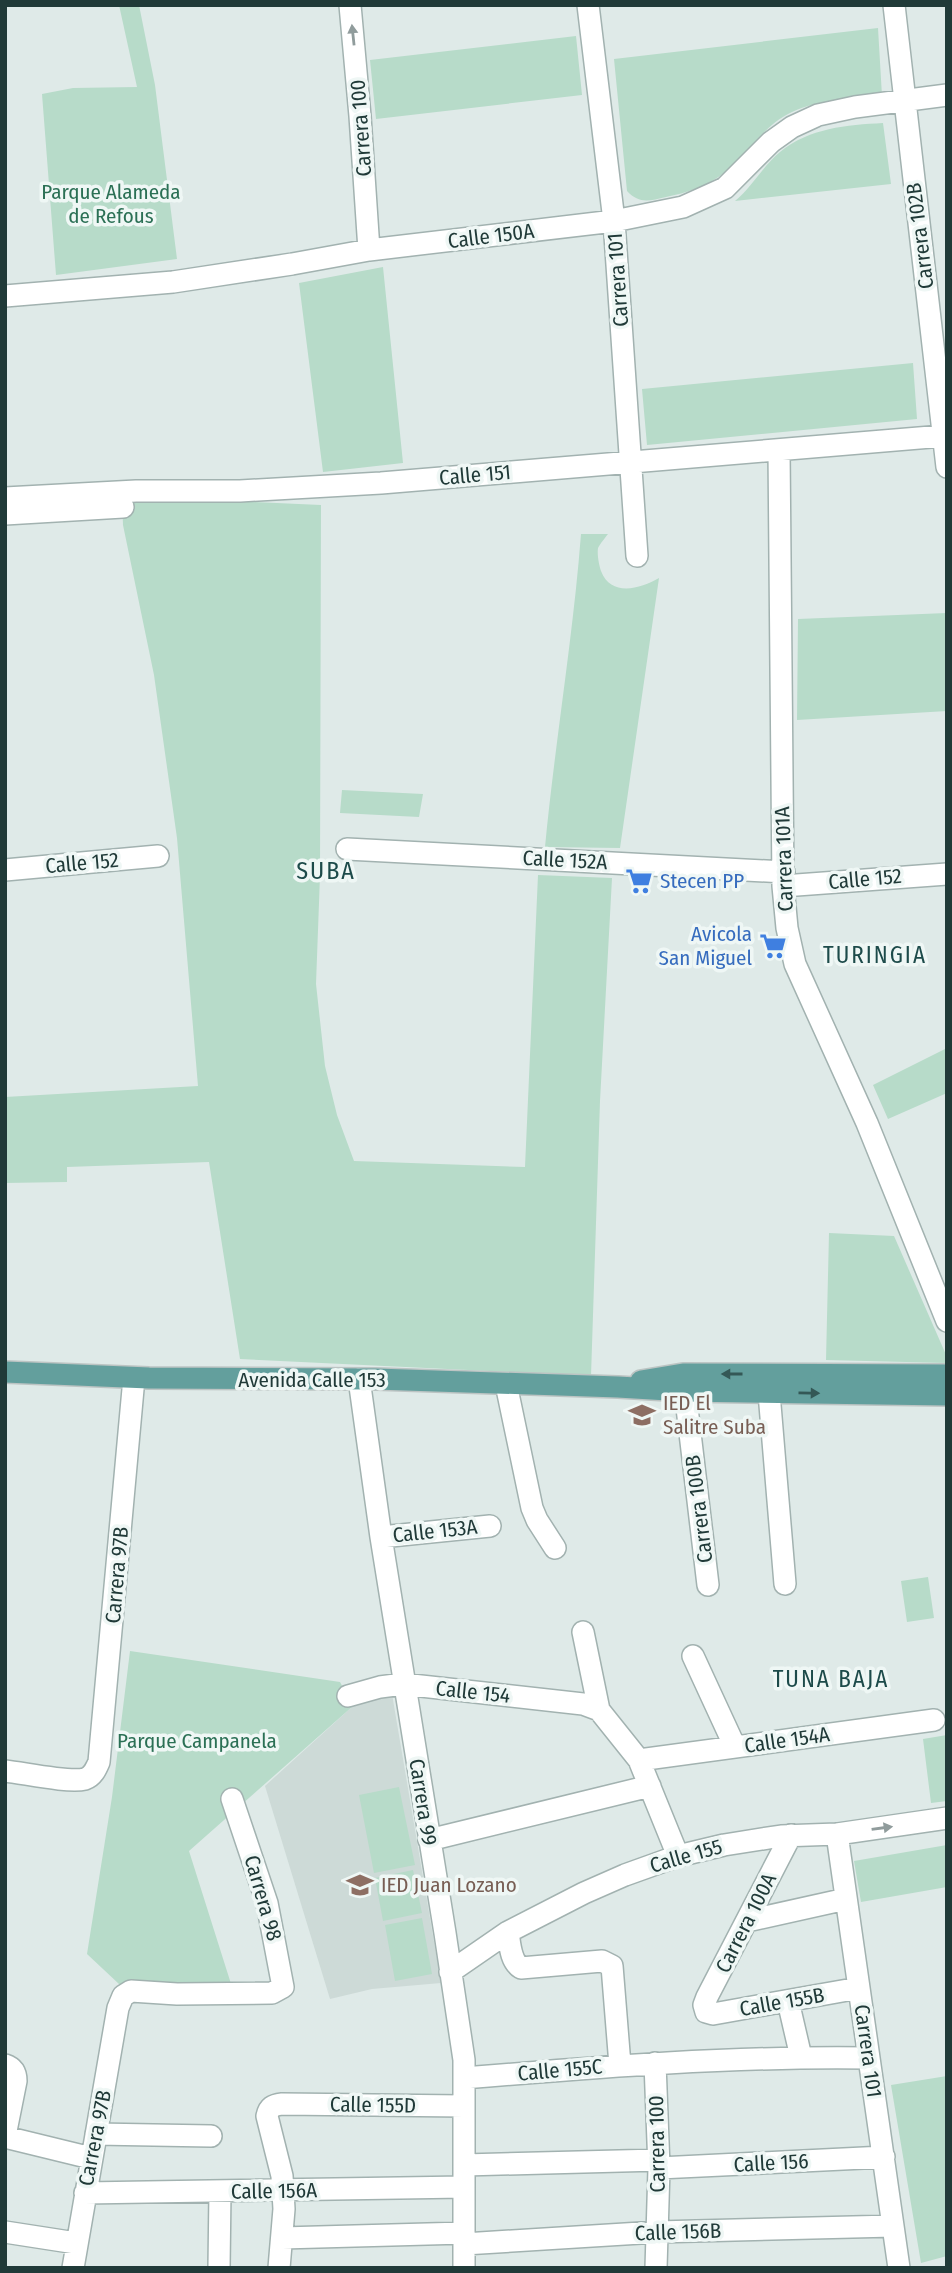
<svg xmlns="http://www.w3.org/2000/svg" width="952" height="2273" font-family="'Fira Sans Condensed',sans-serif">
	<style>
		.built { fill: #cddad7 }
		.green { fill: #b7dbc9 }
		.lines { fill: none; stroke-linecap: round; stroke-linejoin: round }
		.minor-casing { stroke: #a2b2b0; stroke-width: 24 }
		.major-casing { stroke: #bcc4c3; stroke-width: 24 }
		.minor { stroke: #fff; stroke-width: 21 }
		.major { stroke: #639f9d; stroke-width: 21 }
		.oneway { fill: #909c9c }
		.oneway2 { fill: #345856 }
		.labels { text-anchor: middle; stroke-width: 7; stroke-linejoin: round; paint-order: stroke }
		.street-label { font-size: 21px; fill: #203a38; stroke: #eff7f5 }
		.park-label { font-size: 21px; fill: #2b7055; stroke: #eff7f5 }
		.shop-label { font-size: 21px; fill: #366cbe; stroke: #eff7f5; text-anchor: start }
		.education-label { font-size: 21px; fill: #785e54; stroke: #eff7f5; text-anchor: start }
		.neighbourhood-label { font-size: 23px; letter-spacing: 2px; fill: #1d4b4a; stroke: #eff7f5 }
		.quarter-label { font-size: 24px; letter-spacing: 2px; fill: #1d4b4a; stroke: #eff7f5 }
	</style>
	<rect width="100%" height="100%" fill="#dfeae8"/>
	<!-- built -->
	<path class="built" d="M392,1694L441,1983L372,1989L330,1999L265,1786L353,1706Z"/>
	<!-- green -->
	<path class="green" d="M119,5H139L155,85L177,259L56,275L42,94L73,88L137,87Z
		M878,28L882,96C853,99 819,99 792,112C762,126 750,153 725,172C708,186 686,193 666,197C649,201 639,204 627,191L614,59Z
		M576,36L582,95L376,119L370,60Z
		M883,123L891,184L735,201C752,187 763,166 780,152C809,128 847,125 883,123Z
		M383,267L403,463L323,472L299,283Z
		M913,363L917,419L647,445L642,389Z
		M122,496L321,505L320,876L316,984L325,1066L337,1115L354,1161L525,1167L538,875L612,878L600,1101L591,1376L240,1359L209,1162L67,1167V1182L5,1183V1097L198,1086L177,838L154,675L123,525Z
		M581,534H608C605,538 600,544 598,548C597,555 599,565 601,571C611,597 640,589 659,578L620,848L545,847C555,742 573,638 581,534Z
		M947,613V711L797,720L798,619Z
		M342,790L423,794L419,817L340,813Z
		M947,1048V1093L888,1119L873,1085Z
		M829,1233L894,1236L947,1357V1363L826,1360Z
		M928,1577L934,1618L907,1622L901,1581Z
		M130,1651L340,1682L353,1706L189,1851L232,1987L119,1984L87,1954L112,1797Z
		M947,1735V1801L931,1803L923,1739Z
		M399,1787L415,1865L374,1873L359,1795Z
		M947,1845V1887L861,1902L854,1861Z
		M413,1870L422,1913L383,1921L375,1878Z
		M422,1918L432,1974L395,1981L385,1925Z
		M947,2076V2256L921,2263L891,2085Z"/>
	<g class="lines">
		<defs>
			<path id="minor" d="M350,5L360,116L369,250
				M588,5L614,221L637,556
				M894,5L947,467
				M5,296L173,282L292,264L369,250L614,221L683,207L725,188L771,142L792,127L818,115L855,107L947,95
				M779,450L783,886L787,928L795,964L867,1123L947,1321
				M5,498L136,491H240L381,483L943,436
				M5,514L123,507
				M347,849L784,872
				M5,870L158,856
				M783,886L947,874
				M359,1379L381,1537L445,1933L464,2060V2268
				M506,1384L532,1508L537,1520L555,1548
				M685,1391L708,1585
				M769,1393L785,1584
				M381,1537L490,1526
				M583,1632L599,1710L639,1760L678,1856
				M693,1656L735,1747
				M348,1696L380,1687L403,1684L583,1704L599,1710
				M639,1760L934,1720
				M5,1771C24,1773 68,1783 85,1779C93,1776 96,1769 99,1762L134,1378
				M837,1834L899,2268
				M791,1835L707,1997L704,2005L706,2012L713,2014L859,1988
				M429,1840L650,1786
				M747,1921L846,1899
				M508,1932C510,1944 510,1961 521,1968L602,1961L612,1966L620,2065
				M450,1972L508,1932L584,1893L625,1875L678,1856L724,1845L781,1836L837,1834L947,1818
				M788,2001L801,2057
				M655,2063L659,2168L656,2268
				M5,2065C14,2068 16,2073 16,2081L5,2136
				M464,2078C599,2067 733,2056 869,2058
				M96,2134L211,2136
				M5,2137L91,2158
				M464,2165L659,2160
				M659,2168L884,2157
				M85,2193L464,2187
				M5,2232L76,2243
				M282,2238L464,2233
				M464,2244L657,2232L893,2226
				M73,2268L118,2008L123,1996L131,1991L177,1994L272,1993L283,1987L267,1903L232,1799
				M219,2268L220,2191
				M279,2268L284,2209L282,2176L267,2116C269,2107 273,2105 282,2104L464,2106"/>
			<path id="major" d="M5,1372L149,1378L376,1379L618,1387L685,1391L947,1395
				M641,1381L683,1374L947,1375"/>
		</defs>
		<!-- minor casing -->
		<use href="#minor" class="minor-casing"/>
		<!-- major casing -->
		<use href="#major" class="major-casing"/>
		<!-- minor -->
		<use href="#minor" class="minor"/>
		<!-- major -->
		<use href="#major" class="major"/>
	</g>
	<!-- one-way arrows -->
	<defs><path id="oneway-solid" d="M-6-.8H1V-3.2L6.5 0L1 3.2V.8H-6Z" transform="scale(1.75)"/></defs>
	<g class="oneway">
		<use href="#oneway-solid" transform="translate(353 35) rotate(-96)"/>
		<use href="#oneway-solid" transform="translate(882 1828) rotate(-8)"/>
	</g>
	<g class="oneway2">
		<use href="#oneway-solid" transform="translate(732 1374) rotate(-180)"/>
		<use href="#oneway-solid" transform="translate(809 1393) rotate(1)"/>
	</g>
	<!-- icons -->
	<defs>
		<symbol id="supermarket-bare" viewBox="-9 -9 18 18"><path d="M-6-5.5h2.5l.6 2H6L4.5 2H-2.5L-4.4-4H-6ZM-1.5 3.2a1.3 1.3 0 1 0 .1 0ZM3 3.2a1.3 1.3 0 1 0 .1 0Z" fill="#3f7fe0" stroke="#eff7f5" stroke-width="2.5" paint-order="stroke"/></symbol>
		<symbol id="school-bare" viewBox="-9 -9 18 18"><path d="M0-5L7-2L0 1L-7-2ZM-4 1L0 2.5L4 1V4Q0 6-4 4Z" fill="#8d6e63" stroke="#eff7f5" stroke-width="2.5" paint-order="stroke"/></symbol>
	</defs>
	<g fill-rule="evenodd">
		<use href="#supermarket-bare" x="620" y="862" width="38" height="38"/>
		<use href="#supermarket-bare" x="754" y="927" width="38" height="38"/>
		<use href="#school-bare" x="623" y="1396" width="38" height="38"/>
		<use href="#school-bare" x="341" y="1866" width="38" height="38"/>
	</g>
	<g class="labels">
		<!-- street labels -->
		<g class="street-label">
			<text transform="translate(361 128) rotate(-94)" y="7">Carrera 100</text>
			<text transform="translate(491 236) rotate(-7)" y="7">Calle 150A</text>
			<text transform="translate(920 236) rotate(-97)" y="7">Carrera 102B</text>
			<text transform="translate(618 280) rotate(-94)" y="7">Carrera 101</text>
			<text transform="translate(475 475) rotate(-5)" y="7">Calle 151</text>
			<text transform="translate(784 859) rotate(-92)" y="7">Carrera 101A</text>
			<text transform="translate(565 860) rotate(3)" y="7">Calle 152A</text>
			<text transform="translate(82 863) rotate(-5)" y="7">Calle 152</text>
			<text transform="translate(865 879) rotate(-5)" y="7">Calle 152</text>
			<text x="312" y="1387">Avenida Calle 153</text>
			<text transform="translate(699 1509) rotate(-97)" y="7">Carrera 100B</text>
			<text transform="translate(435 1531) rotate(-6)" y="7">Calle 153A</text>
			<text transform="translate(117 1575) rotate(-85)" y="7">Carrera 97B</text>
			<text transform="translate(473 1692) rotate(6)" y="7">Calle 154</text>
			<text transform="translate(787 1740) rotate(-8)" y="7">Calle 154A</text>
			<text transform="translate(423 1802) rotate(81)" y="7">Carrera 99</text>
			<text transform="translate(686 1856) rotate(-16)" y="7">Calle 155</text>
			<text transform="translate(263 1898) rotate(74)" y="7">Carrera 98</text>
			<text transform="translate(746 1923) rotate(-63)" y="7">Carrera 100A</text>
			<text transform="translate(782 2002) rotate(-10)" y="7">Calle 155B</text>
			<text transform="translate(868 2051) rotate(82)" y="7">Carrera 101</text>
			<text transform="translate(560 2070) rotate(-5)" y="7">Calle 155C</text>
			<text transform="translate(373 2105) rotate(1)" y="7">Calle 155D</text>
			<text transform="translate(95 2138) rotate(-79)" y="7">Carrera 97B</text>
			<text transform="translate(657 2144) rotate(-91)" y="7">Carrera 100</text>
			<text transform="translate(771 2163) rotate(-3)" y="7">Calle 156</text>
			<text transform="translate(274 2191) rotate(-1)" y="7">Calle 156A</text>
			<text transform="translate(678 2232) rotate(-2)" y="7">Calle 156B</text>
		</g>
		<!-- park labels -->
		<g class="park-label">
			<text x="111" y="199">Parque Alameda<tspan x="111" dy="24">de Refous</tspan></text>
			<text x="197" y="1748">Parque Campanela</text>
		</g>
		<!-- shop labels -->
		<g class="shop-label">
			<text x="660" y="888">Stecen PP</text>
			<text x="752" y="941" text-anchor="end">Avicola<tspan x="752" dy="24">San Miguel</tspan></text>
		</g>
		<!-- education labels -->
		<g class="education-label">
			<text x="663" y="1410">IED El<tspan x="663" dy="24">Salitre Suba</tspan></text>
			<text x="381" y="1892">IED Juan Lozano</text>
		</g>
		<!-- neighbourhood labels -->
		<g class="neighbourhood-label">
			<text x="875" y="963">TURINGIA</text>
			<text x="831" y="1687">TUNA BAJA</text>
		</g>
		<!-- quarter labels -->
		<g class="quarter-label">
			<text x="326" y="879">SUBA</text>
		</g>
	</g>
	<!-- border -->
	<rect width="952" height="2273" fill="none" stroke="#203a38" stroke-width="14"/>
</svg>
